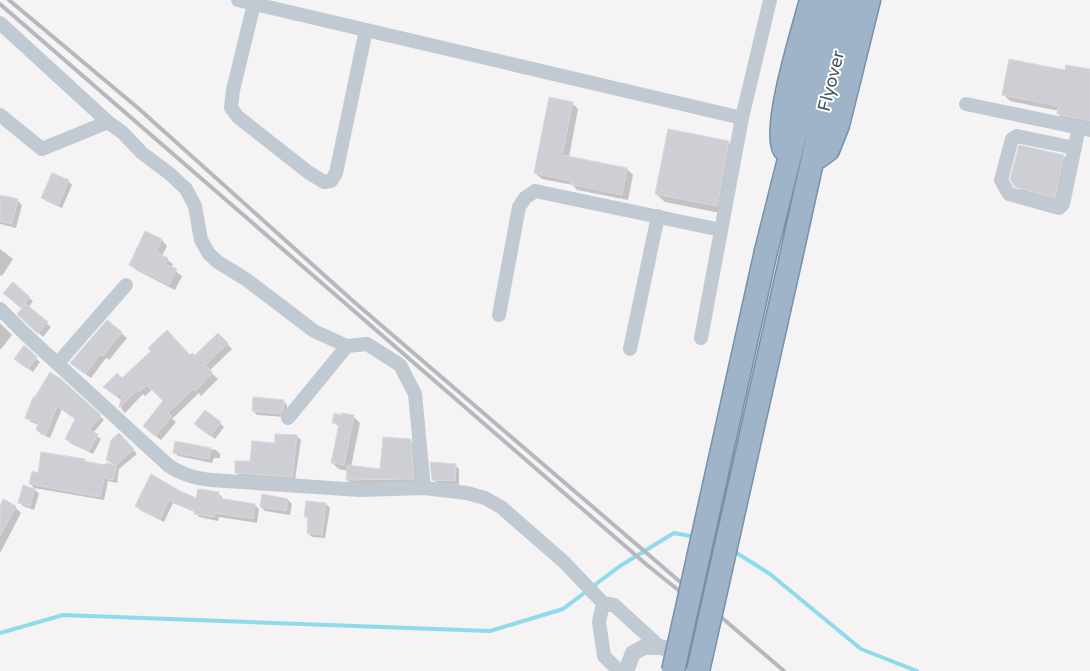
<svg xmlns="http://www.w3.org/2000/svg" width="1090" height="671" font-family="'Varela Round',sans-serif">
	<style>
		.shadow { fill: #0003 }
		.lines { fill: none; stroke-linecap: round; stroke-linejoin: round }
		.stream { stroke: #90daee; stroke-width: 4 }
		.building { fill: #cdcfd5; stroke: #d7d9de }
		.trunk-casing { stroke: #7690ad; stroke-width: 25 }
		.minor { stroke: #c1cad2; stroke-width: 14 }
		.tertiary { stroke: #c1cad2; stroke-width: 16 }
		.trunk { stroke: #9fb4c9; stroke-width: 22 }
		.rail { stroke: #b5b8bd; stroke-width: 4 }
		.trunk-bridge-casing { stroke: #7690ad; stroke-width: 25; stroke-linecap: butt }
		.trunk-bridge { stroke: #9fb4c9; stroke-width: 22 }
		.labels { text-anchor: middle; stroke-width: 4; stroke-linejoin: round; paint-order: stroke }
		.street-label { font-size: 18px; fill: #4a5661; stroke: #fff }
	</style>
	<rect width="100%" height="100%" fill="#f5f3f3"/>
	<!-- shadow -->
	<path class="shadow" d="M1066,71H1090V126L1065,121L1058,114L1059,111L1010,101L1003,94Z
		M572,103L578,109L569,157L627,169L633,175L628,200L577,190L573,185L542,179L535,173Z
		M728,142L737,150L725,214L665,202L656,194Z
		M1064,156L1072,164L1064,205L1025,195L1016,186Z
		M68,181L72,185L62,208L46,201L42,197Z
		M0,196L18,201L22,205L16,228L0,224Z
		M146,233L162,240L167,246L162,256L173,264L171,268L182,276L175,290L136,270L130,265Z
		M0,249L13,259L2,276L0,275Z
		M9,297L29,298L33,301L28,308L51,327L43,337L19,314L23,309Z
		M108,321L127,338L109,360L106,358L91,378L77,368Z
		M0,323L12,335L1,349H0Z
		M218,334L232,349L209,371L218,379L201,396L199,393L172,419L176,422L161,440L149,431L165,401L153,389L145,396L143,394L125,413L121,408L122,401L105,387L122,380L190,357H195Z
		M24,347L40,362L33,372L20,363Z
		M60,380L104,420L93,433L101,439L93,454L70,443L66,439L76,420L62,409L50,438L41,434L37,430L39,425L31,422L27,418Z
		M283,401L287,405V415L285,417L257,415L253,411Z
		M353,416L360,423L351,467L382,471L410,440L414,444L417,482L351,484L347,480L348,471L339,469L332,463L340,428L334,422Z
		M220,423L224,427L215,439L200,427Z
		M119,435L137,454L119,469L117,483L108,481L104,500L34,488L31,484L39,474L42,453L85,461L87,463L106,467L114,466L108,460Z
		M297,436L301,440L295,480L240,476L236,472L276,445Z
		M176,443L216,450L220,454V458H214L212,463L178,456L174,452Z
		M455,465L459,469V485L437,483L433,479Z
		M24,487L35,490L39,494L34,510L23,506L19,502Z
		M180,492L197,499L218,493L222,497L221,500L255,505L259,509L257,523L219,517L218,521L199,517L195,512L173,503L164,522L140,510L136,506Z
		M288,500L292,504L290,515L265,511L261,507Z
		M307,502L326,504L330,508L325,538L312,537L308,533L309,520L305,516Z
		M15,507L21,513L0,553V508Z"/>
	<g class="lines">
		<!-- stream -->
		<path class="stream" d="M732,550L770,574L861,649L917,671
			M0,633L63,615L490,631L563,609L620,566L674,533L696,537"/>
	</g>
	<!-- building -->
	<path class="building" d="M1009,59L1065,70L1066,65L1090,69V121L1057,114L1058,106L1002,95Z
		M549,97L573,102L562,155L627,168L622,195L570,184L571,181L534,173Z
		M668,129L729,141L717,206L655,194Z
		M1019,145L1064,155L1055,198L1015,187L1010,179Z
		M52,173L69,180L58,205L41,198Z
		M0,195L18,199L12,224L0,221Z
		M145,231L162,239L156,252L168,258L165,264L177,269L169,285L129,265Z
		M13,282L30,297L21,308L3,293Z
		M26,304L48,322L38,334L17,314Z
		M107,320L122,332L103,356L100,354L85,374L70,363Z
		M167,330L190,355L192,353L195,355L218,333L228,343L205,365L213,373L195,391L193,389L168,413L172,416L155,436L143,426L163,401L147,385L139,392L137,390L119,408L122,394L119,393L117,397L103,387L117,373L122,378L151,351L148,348Z
		M24,345L37,357L28,369L14,359Z
		M50,372L61,379L101,415L89,430L98,434L89,451L65,439L75,419L57,406L46,435L36,430L38,423L25,418L33,397H35Z
		M253,397L284,400L283,410L281,414L252,411Z
		M205,410L221,422L210,436L194,424Z
		M334,413L341,415V413L354,415L344,465L331,463L339,424L332,423Z
		M119,433L134,449L116,465L106,460L111,440Z
		M275,434L297,435L292,477L235,473V461H250L252,441L275,443Z
		M383,437L411,439L414,479L346,480L347,465L380,469Z
		M175,441L211,448L209,459L173,453Z
		M41,452L85,459L84,461L105,465L106,463L117,465L113,480L104,478L100,497L29,484L32,471L38,473Z
		M430,462L456,464L455,481L432,480Z
		M151,474L180,491L196,498L198,489L219,492L218,498L255,504L253,519L215,513L214,517L194,514V510L169,500L160,519L135,506Z
		M23,485L35,489L30,506L18,503Z
		M262,494L288,499L286,511L260,507Z
		M3,499L16,506L0,536V506Z
		M306,501L326,503L322,535L307,533L308,517H304Z"/>
	<g class="lines">
		<defs>
			<path id="trunk" d="M784,149C772,128 804,27 811,0
				M817,158L828,150L838,125L869,0
				M766,251L829,0
				M791,257L821,121L851,0"/>
		</defs>
		<!-- trunk casing -->
		<use href="#trunk" class="trunk-casing"/>
		<!-- minor -->
		<path class="minor" d="M238,0L742,118L770,0
			M254,4L233,90L231,108L238,117L308,172L324,182L331,181L336,173L366,30
			M0,23L108,122L123,133L142,153L170,174L186,189L195,206L201,240L209,254L218,262L247,280L314,331L347,346L367,344L400,365L415,394L424,488
			M966,104L1090,130
			M0,115L42,149L108,122
			M1075,148L1017,136L1012,139L1001,180L1009,194L1059,208L1063,204L1079,127
			M0,309L25,334L169,466C183,475 195,478 211,480L360,490L424,488L467,493L485,498L501,507L564,562L603,603L614,605L660,647
			M499,315L519,207L525,198L535,191L721,230
			M701,338L742,118
			M630,349L658,216
			M58,363L126,285
			M288,418L347,346
			M603,603L599,622L604,656L619,671"/>
		<!-- tertiary -->
		<path class="tertiary" d="M626,671L633,653L644,647H660L673,650L699,671"/>
		<!-- trunk -->
		<use href="#trunk" class="trunk"/>
		<!-- rail -->
		<path class="rail" d="M9,0L138,108L353,301L784,671
			M0,4L647,565L687,597"/>
		<defs>
			<path id="trunk-bridge" d="M673,671L766,251
				M698,671L791,257"/>
		</defs>
		<!-- trunk-bridge casing -->
		<use href="#trunk-bridge" class="trunk-bridge-casing"/>
		<!-- trunk-bridge -->
		<use href="#trunk-bridge" class="trunk-bridge"/>
	</g>
	<g class="labels">
		<!-- street labels -->
		<g class="street-label">
			<text transform="translate(831 81) rotate(-76)" y="6">Flyover</text>
		</g>
	</g>
</svg>
